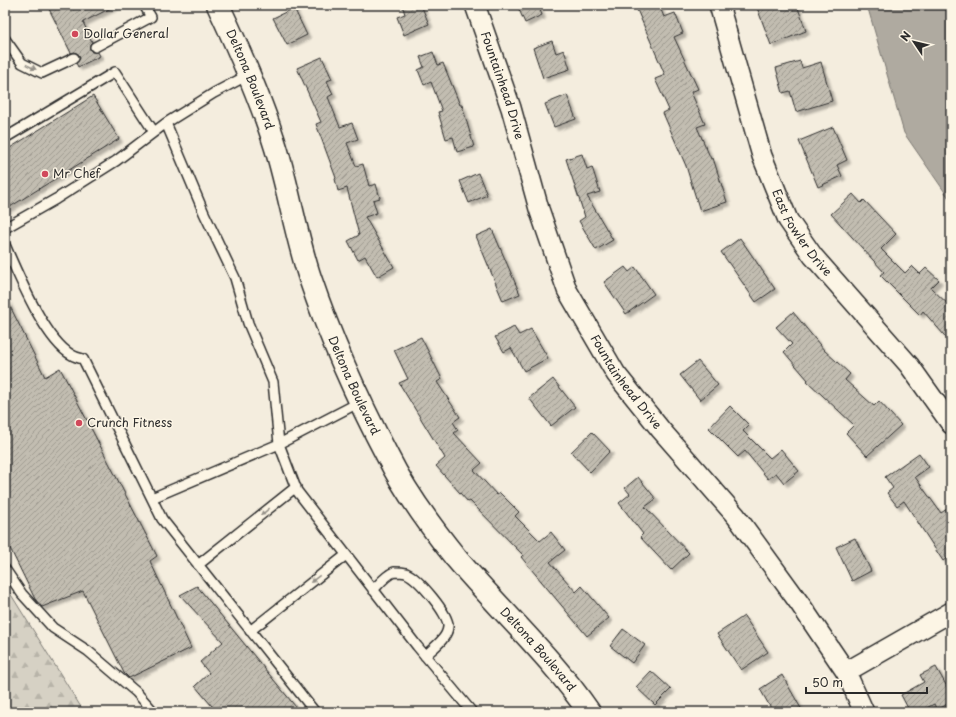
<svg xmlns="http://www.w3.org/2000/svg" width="956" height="717" font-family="'Playpen Sans',sans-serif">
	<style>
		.forest { fill: url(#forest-firs); stroke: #807e78 }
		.water { fill: #afaaa0; stroke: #7a7771 }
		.building { fill: url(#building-hatch); stroke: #2b2b2b; filter: url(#shadow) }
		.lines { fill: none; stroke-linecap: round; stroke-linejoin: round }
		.service-casing { stroke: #2b2b2b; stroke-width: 12 }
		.minor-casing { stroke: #2b2b2b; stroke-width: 22 }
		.tertiary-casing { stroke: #2b2b2b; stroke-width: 25 }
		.service { stroke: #fcf5e5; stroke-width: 9 }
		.minor { stroke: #fcf5e5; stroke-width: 19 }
		.tertiary { stroke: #fcf5e5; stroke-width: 22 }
		.oneway { fill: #949088 }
		.poi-dot { fill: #d1495b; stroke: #fcf5e5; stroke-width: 1.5 }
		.labels { text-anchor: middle; stroke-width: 3; stroke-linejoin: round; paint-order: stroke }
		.poi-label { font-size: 12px; fill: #2b2b2b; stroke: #fcf5e5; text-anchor: start }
		.street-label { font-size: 12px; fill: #2b2b2b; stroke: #fcf5e5 }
	</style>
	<defs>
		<pattern id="forest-firs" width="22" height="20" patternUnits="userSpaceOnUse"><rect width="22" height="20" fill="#d6d1c4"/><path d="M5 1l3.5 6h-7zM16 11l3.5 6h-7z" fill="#b8b4a9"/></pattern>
		<pattern id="building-hatch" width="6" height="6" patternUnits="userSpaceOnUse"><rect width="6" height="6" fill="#c2bdb1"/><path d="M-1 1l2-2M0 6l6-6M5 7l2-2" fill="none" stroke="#9e9a90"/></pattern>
		<filter id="shadow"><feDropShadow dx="3.5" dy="3.5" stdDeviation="1" flood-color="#0004"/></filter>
	</defs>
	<rect width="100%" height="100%" fill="#f4edde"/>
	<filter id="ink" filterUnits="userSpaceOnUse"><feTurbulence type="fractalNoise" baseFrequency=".025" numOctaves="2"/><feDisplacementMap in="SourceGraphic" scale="8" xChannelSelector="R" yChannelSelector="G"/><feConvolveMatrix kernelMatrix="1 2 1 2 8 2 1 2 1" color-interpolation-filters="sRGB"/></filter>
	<g filter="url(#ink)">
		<!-- forest -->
		<path class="forest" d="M5,585L84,712H5Z"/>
		<!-- water -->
		<path class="water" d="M867,5H951V201L904,133Z"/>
		<!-- building -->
		<path class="building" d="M47,5H117L83,22L92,42L90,44V49L92,52H98L100,56L78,67L76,63L80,59L79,55L75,52L71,53Z
			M402,5H421L429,24L404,35L397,17L405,14Z
			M517,5H538L542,15L525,23Z
			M635,5H659L664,17L675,13L683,33L674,37L698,89L691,92L705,124L697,127L711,159L713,158L727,202L700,211L686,166L663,113L669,110L655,79L665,75Z
			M756,5H797L806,31L771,45Z
			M294,8L307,35L287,45L273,18Z
			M552,41L556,53L564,50L570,69L543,78L533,48Z
			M433,52L438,65L443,63L460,105H462L474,147L457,152L453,137L446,139L438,112L442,111L431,82L424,85L418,70L424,67L420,57Z
			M322,57L332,79L327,81L333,94L328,97L340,127L352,123L358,139L347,143L356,166L363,164L369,186L376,184L380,198L373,200L377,213L365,217L394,267L377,277L365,256L358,260L348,241L359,235L347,188L338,191L335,179L336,178L316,124L321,122L297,68Z
			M800,61L802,68L821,62L832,101L796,112L790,91L783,93L776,68Z
			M567,95L576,119L554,127L545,104Z
			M93,96L119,139L5,210V151Z
			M833,127L847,160L837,165L842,176L818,187L799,141Z
			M582,154L587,169L592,167L600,192L587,196L613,240L596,250L579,221L585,217L566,159Z
			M478,173L487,195L469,203L460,181Z
			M853,194L861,203L864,200L896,234L881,249L905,273L912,266L920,274L926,268L939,280L931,288L951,307V343L923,311L920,315L880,275L884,272L831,214Z
			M492,229L520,294L503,301L476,236Z
			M740,238L775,289L756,302L721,252Z
			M625,267L629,272L635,267L654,294L626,314L604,282Z
			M5,296L45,377L60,368L157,556L150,561L191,648L129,678L124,673L83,591L42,607L35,599L5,538Z
			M793,312L824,350L850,374L845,380L874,406L879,401L901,425L867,456L846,433L854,425L807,381L808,380L784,352L792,344L776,327Z
			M514,327L519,335L531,329L548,358L524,371L511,348L504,352L495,337Z
			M421,337L442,379L437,382L460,417L453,422L458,430L454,433L482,463L474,470L497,495L500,493L519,512L515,516L540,541L551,532L565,550L550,562L576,592L582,586L609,618L587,636L521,557L523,555L470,501L468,502L436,466L445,458L399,383L408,379L394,350Z
			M698,361L718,385L700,400L680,375Z
			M553,379L575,407L551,426L529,398Z
			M730,406L749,425L743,431L770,458L781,449L799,471L784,483L776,473L768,479L745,451L738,457L709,428Z
			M592,432L610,451L590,472L571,452Z
			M919,453L929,467L915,477L941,513L951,506V555L943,561L904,501L897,506L887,493L893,488L885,477Z
			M638,477L656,499L645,507L689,553L671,570L640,537L643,534L619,503L630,494L625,488Z
			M855,538L871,571L852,581L836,547Z
			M197,586L300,712H217L195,686L209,673L200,662L223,642L180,595Z
			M744,616L768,652L741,670L717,634Z
			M623,629L645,645L632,663L610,646Z
			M936,667L951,694V702L937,710L934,704L919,712H910L901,695L924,682L920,675Z
			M651,671L671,689L655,705L636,687Z
			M782,675L803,712H773L760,689Z"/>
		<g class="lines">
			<defs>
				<path id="service" d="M5,39L22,63L42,73L74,58
					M95,47L151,17L144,5
					M5,138L115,72L154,132
					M5,228L56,199L116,161L166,123L214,93L250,74
					M5,245C17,272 45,341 72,355C75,357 79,358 83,359L162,519L315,712
					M360,402L279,444L297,491L417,646L472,712
					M152,498L279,444L273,382L248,323L235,278L204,213L166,123
					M198,565L296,487
					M5,569L22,594L53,628L88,651L136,692L154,712
					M373,590C379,584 386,575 394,572C398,572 403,572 406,573C418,578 450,615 448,627C447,639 433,648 425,656
					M250,631L346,555"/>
				<g id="minor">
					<path id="s1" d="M475,5L511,108L539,209L567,290L616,374L661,430L736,516L800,604L846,672L864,712"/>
					<path id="s2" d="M719,5L762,156L788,220L813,256L909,365L951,424"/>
					<path d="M846,672L951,612"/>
				</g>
				<g id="tertiary">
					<path id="s3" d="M218,5C240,52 261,99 276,148C289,191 296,236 310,278C331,340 358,400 388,457C406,493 431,527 456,558C500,610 551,656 589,712"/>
				</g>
			</defs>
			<!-- service casing -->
			<use href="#service" class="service-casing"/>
			<!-- minor casing -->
			<use href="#minor" class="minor-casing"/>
			<!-- tertiary casing -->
			<use href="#tertiary" class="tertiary-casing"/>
			<!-- service -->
			<use href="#service" class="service"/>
			<!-- minor -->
			<use href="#minor" class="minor"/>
			<!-- tertiary -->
			<use href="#tertiary" class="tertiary"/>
		</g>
		<!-- one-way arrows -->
		<defs><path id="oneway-solid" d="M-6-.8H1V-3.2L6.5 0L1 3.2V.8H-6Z"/></defs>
		<g class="oneway">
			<use href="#oneway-solid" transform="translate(31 67) rotate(26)"/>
			<use href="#oneway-solid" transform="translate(265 512) rotate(141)"/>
			<use href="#oneway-solid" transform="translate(315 579) rotate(142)"/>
		</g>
	</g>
	<!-- markers -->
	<g class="poi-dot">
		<circle cx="75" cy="34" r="4"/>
		<circle cx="45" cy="174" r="4"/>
		<circle cx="79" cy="423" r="4"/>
	</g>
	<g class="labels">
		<!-- poi labels -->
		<g class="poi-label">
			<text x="83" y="38">Dollar General</text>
			<text x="53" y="178">Mr Chef</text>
			<text x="87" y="427">Crunch Fitness</text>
		</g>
		<!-- street labels -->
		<g class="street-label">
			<text dy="4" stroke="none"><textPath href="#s3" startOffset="81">Deltona Boulevard</textPath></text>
			<text dy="4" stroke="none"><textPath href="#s1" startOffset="85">Fountainhead Drive</textPath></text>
			<text dy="4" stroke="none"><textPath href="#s2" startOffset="244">East Fowler Drive</textPath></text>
			<text dy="4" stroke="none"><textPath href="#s1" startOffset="409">Fountainhead Drive</textPath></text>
			<text dy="4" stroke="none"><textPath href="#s3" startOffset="405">Deltona Boulevard</textPath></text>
			<text dy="4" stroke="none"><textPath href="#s3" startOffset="729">Deltona Boulevard</textPath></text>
		</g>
	</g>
	<!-- margin -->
	<rect width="956" height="717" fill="none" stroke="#fcf5e5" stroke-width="20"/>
	<rect x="10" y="10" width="936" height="697" fill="none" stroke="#2b2b2b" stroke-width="1.5" filter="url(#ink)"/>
	<!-- north arrow -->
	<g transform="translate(914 42) rotate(305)" stroke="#fcf5e5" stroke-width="3" paint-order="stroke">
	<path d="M0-3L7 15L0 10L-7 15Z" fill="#2b2b2b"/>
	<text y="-6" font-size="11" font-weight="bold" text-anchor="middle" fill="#2b2b2b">N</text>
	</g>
	<!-- scale -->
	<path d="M806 687v6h121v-6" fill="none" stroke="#2b2b2b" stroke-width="2"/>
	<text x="812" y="687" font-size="12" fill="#2b2b2b" stroke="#fcf5e5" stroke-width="3" paint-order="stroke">50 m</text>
</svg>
